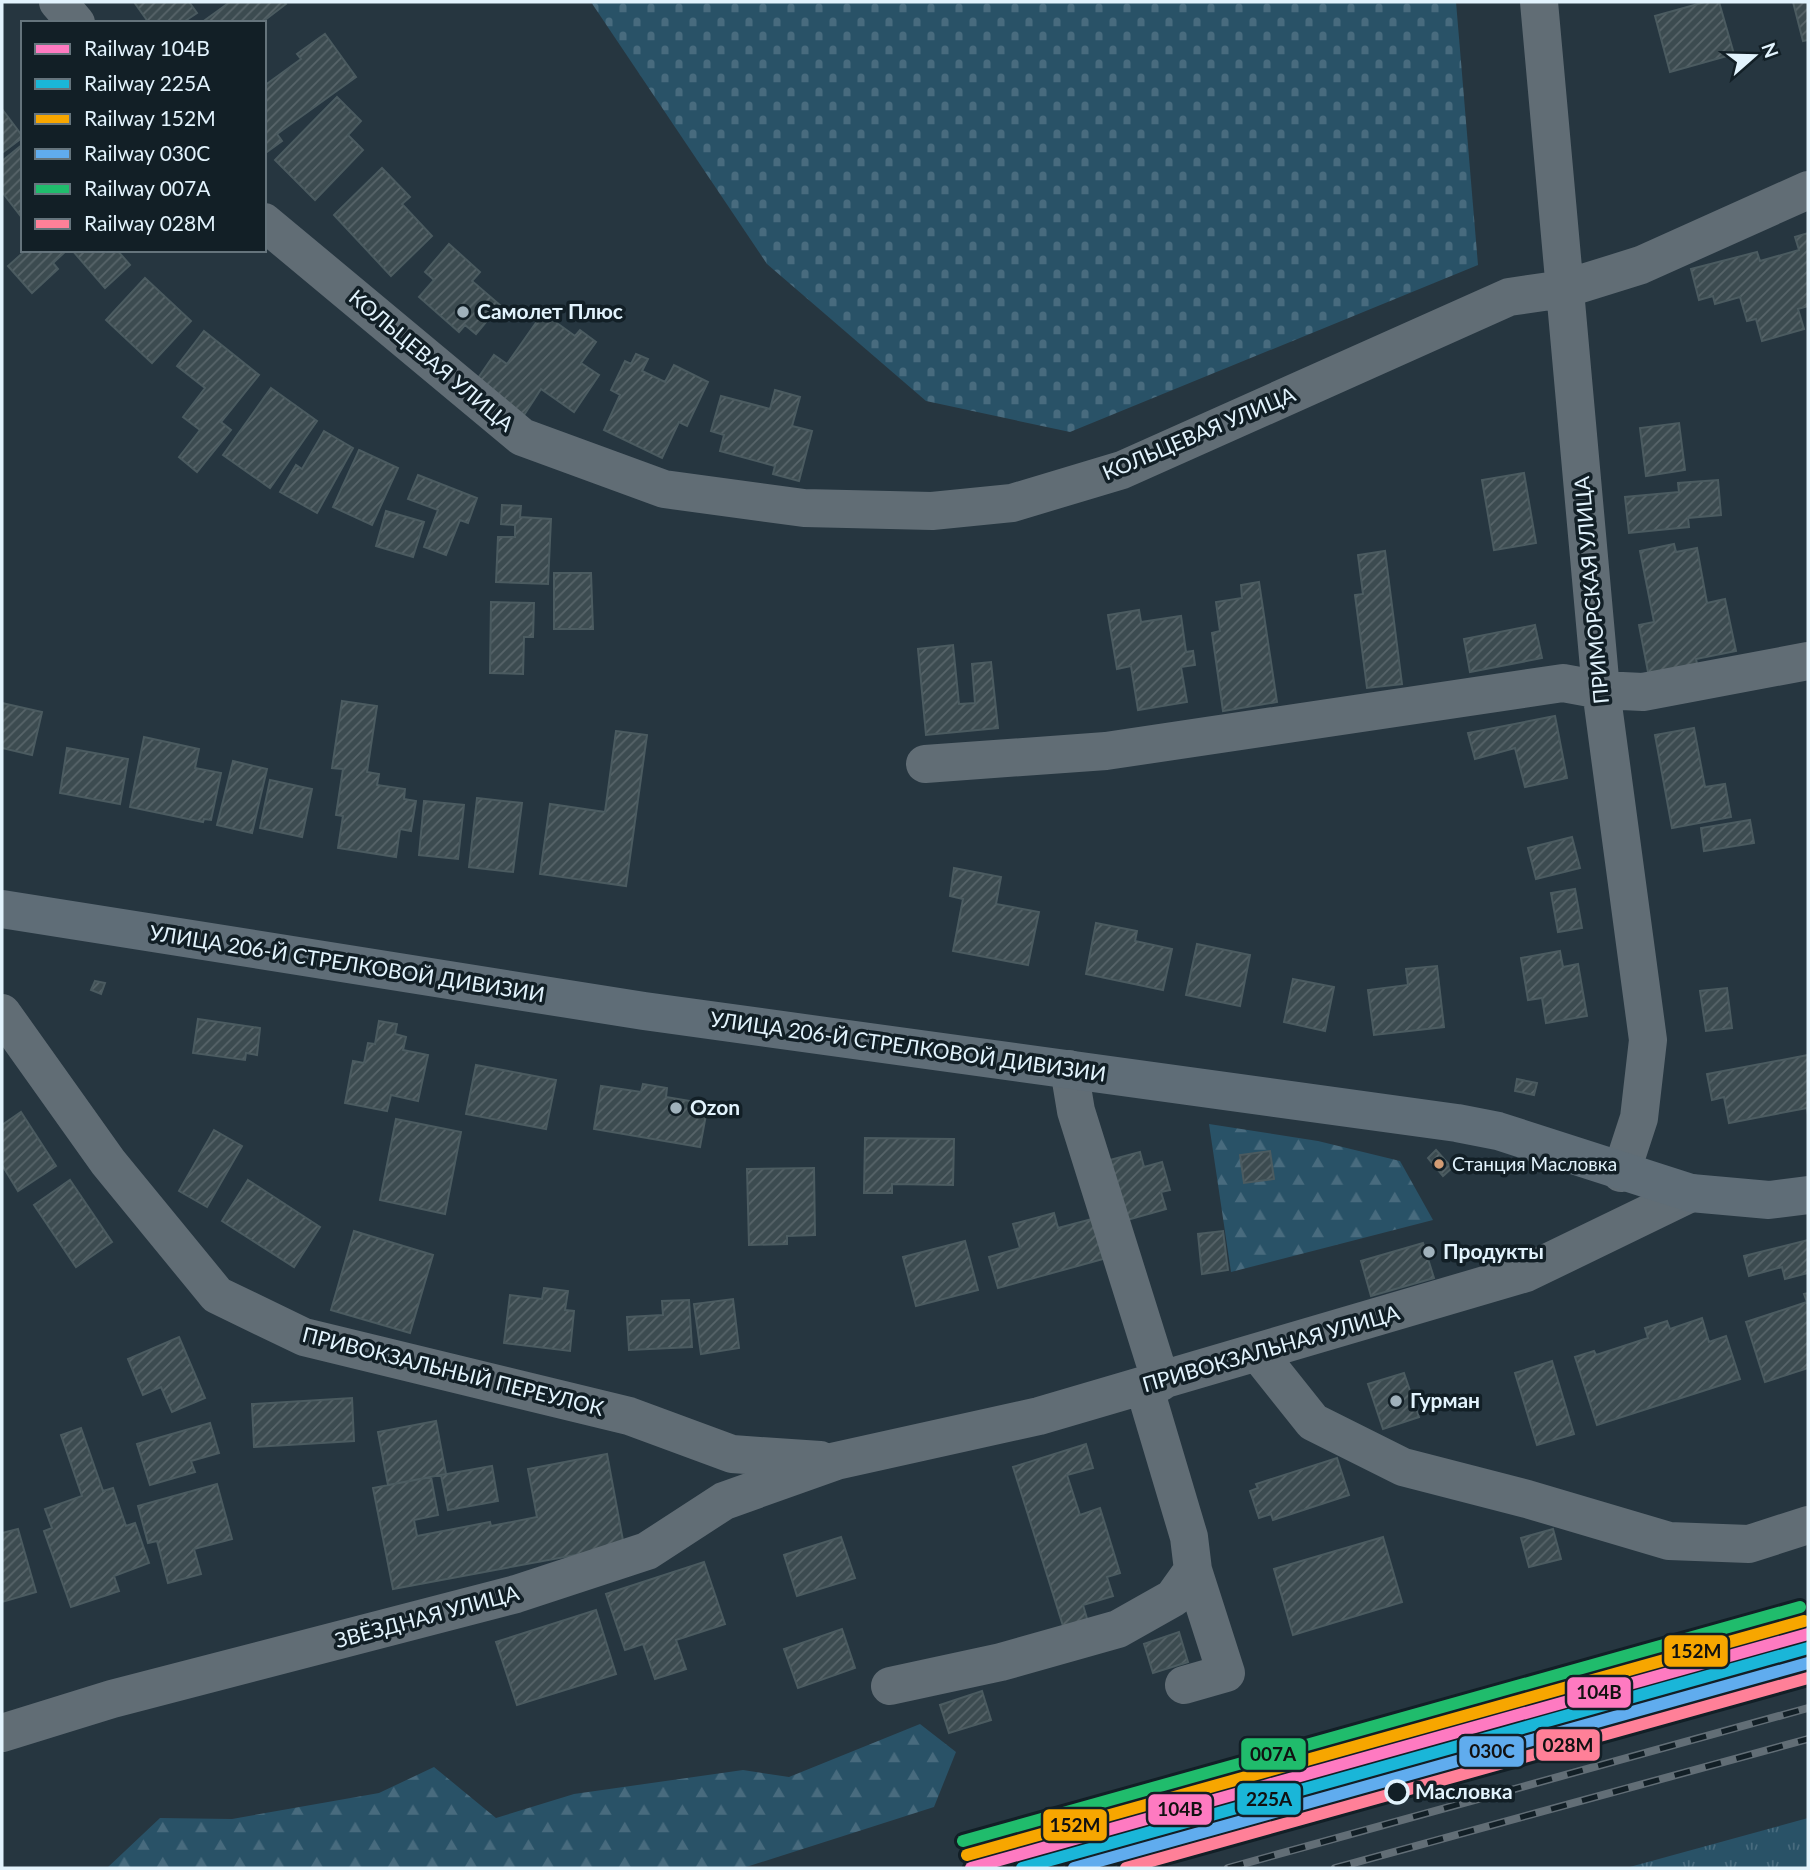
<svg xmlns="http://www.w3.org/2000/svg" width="1810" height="1870" font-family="Lato,sans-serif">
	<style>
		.grass { fill: url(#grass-tufts) }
		.forest { fill: url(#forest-firs) }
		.cemetery { fill: url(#cemetery-stones) }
		.building { fill: url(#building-hatch); stroke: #4b5b60; stroke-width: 2 }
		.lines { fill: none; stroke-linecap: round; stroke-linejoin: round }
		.minor { stroke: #616d75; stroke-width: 38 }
		.major { stroke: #5f6d77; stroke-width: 38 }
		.rail-casing { stroke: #626e76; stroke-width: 8 }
		.rail { stroke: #121f26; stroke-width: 5; stroke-dasharray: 16; stroke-linecap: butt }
		.rail-1-casing { stroke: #121f26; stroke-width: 18 }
		.rail-2-casing { stroke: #121f26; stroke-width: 18 }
		.rail-3-casing { stroke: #121f26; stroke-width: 18 }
		.rail-4-casing { stroke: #121f26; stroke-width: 18 }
		.rail-5-casing { stroke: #121f26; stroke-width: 18 }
		.rail-6-casing { stroke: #121f26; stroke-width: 18 }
		.rail-1 { stroke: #fe7ac1; stroke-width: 12 }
		.rail-2 { stroke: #1ab6d8; stroke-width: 12 }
		.rail-3 { stroke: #f7a600; stroke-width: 12 }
		.rail-4 { stroke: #60acee; stroke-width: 12 }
		.rail-5 { stroke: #20bc6c; stroke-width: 12 }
		.rail-6 { stroke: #ff8098; stroke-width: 12 }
		.poi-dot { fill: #a0b1bb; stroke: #121f26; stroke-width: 2.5 }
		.bus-dot { fill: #d39c74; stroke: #121f26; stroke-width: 2.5 }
		.stop-dot { fill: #121f26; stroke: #e2f3fd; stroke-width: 3.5 }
		.labels { text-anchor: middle; stroke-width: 7; stroke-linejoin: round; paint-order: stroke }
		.bus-label { font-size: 19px; fill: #e2f3fd; stroke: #121f26; text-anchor: start }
		.poi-label { font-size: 21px; font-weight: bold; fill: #e2f3fd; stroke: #121f26; text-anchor: start }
		.street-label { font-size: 21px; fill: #e2f3fd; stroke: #121f26 }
		.stop-label { font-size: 21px; font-weight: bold; fill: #e2f3fd; stroke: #121f26; text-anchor: start }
		.line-badge { stroke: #121f26; stroke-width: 2.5 }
		.pale-badge-label { font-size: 19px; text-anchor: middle; font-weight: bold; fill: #111 }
	</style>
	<defs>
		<pattern id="grass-tufts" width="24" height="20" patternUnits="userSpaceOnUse" patternTransform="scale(1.75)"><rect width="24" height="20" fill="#295267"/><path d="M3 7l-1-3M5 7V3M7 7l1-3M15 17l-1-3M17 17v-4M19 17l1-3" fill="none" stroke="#486b7e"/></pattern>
		<pattern id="forest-firs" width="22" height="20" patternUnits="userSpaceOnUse" patternTransform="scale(1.75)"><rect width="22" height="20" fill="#295267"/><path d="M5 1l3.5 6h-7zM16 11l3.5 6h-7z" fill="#486b7e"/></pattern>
		<pattern id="cemetery-stones" width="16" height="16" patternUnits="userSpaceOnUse" patternTransform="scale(1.75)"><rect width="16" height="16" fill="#295267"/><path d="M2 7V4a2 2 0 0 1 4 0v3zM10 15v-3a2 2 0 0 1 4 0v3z" fill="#486b7e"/></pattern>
		<pattern id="building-hatch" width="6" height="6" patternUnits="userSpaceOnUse" patternTransform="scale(1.75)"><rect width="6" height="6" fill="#3c4b50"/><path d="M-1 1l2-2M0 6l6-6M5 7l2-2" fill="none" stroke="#58656a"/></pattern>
	</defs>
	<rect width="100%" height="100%" fill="#263640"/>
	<!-- grass -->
	<path class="grass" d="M1808,1818V1868H1626Z"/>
	<!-- forest -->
	<path class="forest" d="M1209,1124L1318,1141L1400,1161L1433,1220L1231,1272Z
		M920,1724L956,1752L934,1807L743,1868H107L160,1818L232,1819L379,1793L434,1767L496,1818L574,1794L743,1770L789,1777Z"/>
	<!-- cemetery -->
	<path class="cemetery" d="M591,2H1456L1478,265L1070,432L926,401L767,264Z"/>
	<!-- building -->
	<path class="building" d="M134,2H189L197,13L182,23H149Z
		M230,2H284L286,4L261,23H201Z
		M1705,2H1719L1734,54L1670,72L1655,16Z
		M1793,2H1808V40L1803,41Z
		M325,34L356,77L277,134L282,141L264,154V86L301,59L297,54Z
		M337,97L361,121L348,135L363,150L315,200L275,160Z
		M2,109L23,137L2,153Z
		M23,144V219L2,192V161Z
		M382,168L410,197L402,204L432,236L391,276L334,215Z
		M1808,233V306L1798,309L1804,329L1762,341L1756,319L1747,321L1740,297L1715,304L1713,296L1699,300L1691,269L1757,252L1760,261L1799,250L1795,237Z
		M449,244L480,272L472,281L500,305L476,334L465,325L459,332L419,297L434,280L425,272Z
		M26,250H67L53,263L58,269L32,293L8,266Z
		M72,250H117L130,265L105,288Z
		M145,278L191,321L152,363L106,320Z
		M543,313L575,336L580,330L596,342L581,363L599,375L574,412L541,389L524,415L476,381L494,355L507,364Z
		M204,331L259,375L221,422L231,430L197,472L179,457L200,430L183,417L205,388L177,366Z
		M636,354L648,359L642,371L665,382L674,365L708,382L687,426L679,422L662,458L604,430L620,395L611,390L625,361L631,364Z
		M271,388L317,421L270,488L223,455Z
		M775,390L800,397L792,426L812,431L799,481L773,474L775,466L720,451L724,435L711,431L721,396L770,409Z
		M1679,423L1685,470L1646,476L1640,428Z
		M324,431L353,448L317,513L280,492L296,465L302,469Z
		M359,450L398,468L372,525L333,507Z
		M1524,473L1536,543L1494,550L1482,480Z
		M418,475L477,498L468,523L460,520L446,555L424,547L438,510L408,499Z
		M1718,480L1721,515L1688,518L1689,527L1629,533L1625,497L1679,492L1678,483Z
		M502,505L521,506L520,517L551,519L548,584L496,582L498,537H515V525L501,524Z
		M386,511L424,522L413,557L376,546Z
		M1674,544L1676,552L1697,548L1707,603L1725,599L1736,651L1696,659L1698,668L1649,677L1639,625L1654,622L1640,551Z
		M1385,551L1402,684L1367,688L1355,595L1363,594L1358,555Z
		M554,573H591L593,629H554Z
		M1259,582L1277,702L1223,711L1212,633L1220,631L1216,602L1242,598L1241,585Z
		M491,602L534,603L533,637H524L523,674L490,673Z
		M1139,610L1141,622L1181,616L1186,652L1193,651L1195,665L1181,667L1187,702L1138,710L1131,666L1117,669L1108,615Z
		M1535,625L1542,658L1470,672L1464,639Z
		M953,645L959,704L975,703L972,664L991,662L998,728L926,735L918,649Z
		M342,701L377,706L367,772L379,774L377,785L405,789L404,799L416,801L411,831L400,829L396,857L338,848L343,816L336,815L343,769L332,768Z
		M2,703L42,712L32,755L2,748Z
		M1555,716L1567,778L1525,787L1515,748L1475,759L1468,733Z
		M1694,728L1705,787L1725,784L1731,817L1672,828L1655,735Z
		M616,731L647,735L626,886L540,874L550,804L605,812Z
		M144,737L199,749L195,768L221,773L211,820L204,819L203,822L130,807Z
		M67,748L128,759L120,804L60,793Z
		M233,761L267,769L252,833L217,825Z
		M270,780L312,789L302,837L260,828Z
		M477,798L522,803L513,872L469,867Z
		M424,801L464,805L458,859L419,855Z
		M1750,820L1754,843L1704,851L1701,828Z
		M1572,837L1580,868L1536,879L1528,848Z
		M954,868L1001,877L996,904L1039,912L1028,965L953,951L963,899L950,896Z
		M1575,889L1582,928L1558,932L1551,893Z
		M1096,923L1137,931L1135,941L1172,949L1163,990L1086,974Z
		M1197,944L1250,955L1240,1006L1186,995Z
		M1560,951L1563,967L1578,964L1587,1016L1546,1023L1542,998L1528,1000L1521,958Z
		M1437,966L1444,1027L1374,1035L1368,990L1408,985L1406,969Z
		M1293,979L1334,987L1325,1031L1284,1022Z
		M95,981L105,983L101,994L91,990Z
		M1727,988L1732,1028L1706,1031L1700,991Z
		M198,1019L260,1028L257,1055L246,1053L245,1060L193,1053Z
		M379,1021L397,1024L395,1034L406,1037L403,1050L428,1055L418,1101L391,1095L387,1111L345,1103L353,1061L364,1063L368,1043L375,1044Z
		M1808,1055V1115L1807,1108L1729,1123L1724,1097L1712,1100L1707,1074Z
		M476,1065L556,1080L546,1129L466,1114Z
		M1517,1079L1537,1083L1534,1095L1515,1091Z
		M643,1084L667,1088L666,1097L708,1104L700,1147L594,1129L601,1086L641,1092Z
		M21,1112L56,1166L18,1191L2,1165V1125Z
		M396,1119L461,1132L445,1214L380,1200Z
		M214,1130L242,1146L207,1207L179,1191Z
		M865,1138L954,1139L953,1185L892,1184V1193H864Z
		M1436,1150L1452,1168L1443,1176L1428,1158Z
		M1270,1151L1274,1179L1244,1183L1240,1155Z
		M1140,1152L1144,1167L1162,1162L1170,1190L1161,1192L1166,1209L1127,1220L1110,1160Z
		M814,1168L815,1235L787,1236V1244L749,1245L747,1169Z
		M70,1180L112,1242L76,1267L34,1205Z
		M248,1180L320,1227L294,1267L222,1221Z
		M1054,1213L1058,1228L1092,1219L1103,1259L998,1288L989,1257L1020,1248L1013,1224Z
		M354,1231L433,1255L410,1333L331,1310Z
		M1223,1231L1228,1270L1202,1274L1198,1234Z
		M1808,1240V1273L1785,1279L1782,1267L1749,1276L1744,1256Z
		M965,1241L978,1290L916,1306L903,1257Z
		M1423,1243L1434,1278L1371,1296L1361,1261Z
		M544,1288L568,1291L565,1310L574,1311L570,1351L504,1343L510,1295L542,1299Z
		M1808,1293V1368L1765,1382L1746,1322L1807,1302L1804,1294Z
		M733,1299L739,1348L701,1354L694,1304Z
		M689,1300L692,1347L629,1350L627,1317L663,1315L662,1301Z
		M1702,1318L1709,1342L1726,1336L1740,1379L1597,1425L1575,1357L1594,1351L1596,1355L1648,1338L1645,1328L1667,1321L1670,1329Z
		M179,1337L205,1398L172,1412L161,1387L143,1395L128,1359Z
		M1552,1361L1574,1434L1537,1445L1515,1373Z
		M1404,1373L1419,1417L1383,1429L1368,1384Z
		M352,1398L354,1441L254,1447L252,1404Z
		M436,1421L446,1474L388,1485L378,1432Z
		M210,1423L219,1453L191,1461L195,1472L150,1485L137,1444Z
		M81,1428L103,1491L113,1488L126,1526L135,1523L149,1563L114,1576L119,1591L71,1607L44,1531L52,1528L45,1509L82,1496L61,1435Z
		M1086,1444L1093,1468L1067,1475L1080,1515L1100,1508L1120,1573L1107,1577L1113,1596L1083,1605L1088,1622L1064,1629L1013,1467Z
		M607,1454L624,1546L393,1589L373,1488L431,1477L438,1515L414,1520L417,1536L490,1522L491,1526L537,1517L528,1469Z
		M1337,1458L1349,1495L1273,1520L1271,1514L1259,1518L1250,1491L1258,1488L1256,1484Z
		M492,1466L498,1501L448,1510L441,1475Z
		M217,1484L232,1539L194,1549L201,1574L168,1583L157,1541L148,1543L138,1506Z
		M18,1529L36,1592L2,1602V1533Z
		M1553,1529L1561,1559L1529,1567L1521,1538Z
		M841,1537L855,1578L797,1596L784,1555Z
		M1383,1537L1402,1602L1293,1635L1274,1569Z
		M704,1562L725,1624L676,1640L686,1669L655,1679L643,1644L625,1650L606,1594Z
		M596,1610L616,1674L517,1705L496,1642Z
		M842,1629L855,1668L798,1688L784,1649Z
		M1179,1632L1188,1662L1153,1673L1144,1644Z
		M982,1691L991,1720L949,1733L940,1705Z"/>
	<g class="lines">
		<!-- minor -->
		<path class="minor" d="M58,2L76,23
			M1539,2L1601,690L1648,1040L1639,1118L1621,1173
			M264,222L522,437L664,489L804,508L932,511L1012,503L1122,470L1509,297L1564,289L1641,265L1808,190
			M925,764L1106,751L1563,683L1601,690L1643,692L1808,661
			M2,1013L108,1162L217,1295L304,1337L629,1416L732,1454L820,1460
			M1069,1069L1076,1111L1161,1382
			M1258,1353L1313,1422L1403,1467L1527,1499L1669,1541L1749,1544L1808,1525
			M1184,1685L1226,1673L1193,1570
			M890,1686L1001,1662L1118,1629L1173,1598L1193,1570L1189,1537L1144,1386
			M2,1733L112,1699L516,1594L647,1551L724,1501L836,1461L1039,1416L1526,1273L1691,1193"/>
		<!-- major -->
		<path class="major" d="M2,909L644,1011L1457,1123L1498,1131L1691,1193L1769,1200L1808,1195"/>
		<defs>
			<path id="rail" d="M1228,1868L1808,1708
				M1335,1868L1808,1739"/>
		</defs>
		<!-- rail casing -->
		<use href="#rail" class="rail-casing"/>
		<!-- rail -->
		<use href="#rail" class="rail"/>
		<defs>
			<path id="rail-1" d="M971,1868L1808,1634"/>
			<path id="rail-2" d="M1022,1868L1808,1648"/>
			<path id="rail-3" d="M967,1855L1804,1621"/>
			<path id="rail-4" d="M1074,1868L1808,1663"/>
			<path id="rail-5" d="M963,1841L1800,1607"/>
			<path id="rail-6" d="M1126,1868L1808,1678"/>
		</defs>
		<!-- rail-1 casing -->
		<use href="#rail-1" class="rail-1-casing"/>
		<!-- rail-2 casing -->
		<use href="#rail-2" class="rail-2-casing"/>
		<!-- rail-3 casing -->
		<use href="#rail-3" class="rail-3-casing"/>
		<!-- rail-4 casing -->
		<use href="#rail-4" class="rail-4-casing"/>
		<!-- rail-5 casing -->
		<use href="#rail-5" class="rail-5-casing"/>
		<!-- rail-6 casing -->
		<use href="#rail-6" class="rail-6-casing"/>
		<!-- rail-1 -->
		<use href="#rail-1" class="rail-1"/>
		<!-- rail-2 -->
		<use href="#rail-2" class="rail-2"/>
		<!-- rail-3 -->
		<use href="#rail-3" class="rail-3"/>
		<!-- rail-4 -->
		<use href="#rail-4" class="rail-4"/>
		<!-- rail-5 -->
		<use href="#rail-5" class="rail-5"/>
		<!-- rail-6 -->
		<use href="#rail-6" class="rail-6"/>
	</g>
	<!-- markers -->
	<g class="poi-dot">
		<circle cx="463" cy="312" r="7"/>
		<circle cx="676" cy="1108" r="7"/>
		<circle cx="1429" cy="1252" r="7"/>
		<circle cx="1396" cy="1401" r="7"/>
	</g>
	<circle class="bus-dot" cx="1439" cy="1164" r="6"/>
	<circle class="stop-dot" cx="1397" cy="1792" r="11"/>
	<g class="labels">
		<!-- bus labels -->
		<g class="bus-label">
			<text x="1452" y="1171">Станция Масловка</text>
		</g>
		<!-- poi labels -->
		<g class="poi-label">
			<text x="477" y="319">Самолет Плюс</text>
			<text x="690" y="1115">Ozon</text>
			<text x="1443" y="1259">Продукты</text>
			<text x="1410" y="1408">Гурман</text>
		</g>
		<!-- street labels -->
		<g class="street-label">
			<text transform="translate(431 361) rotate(40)" y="7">КОЛЬЦЕВАЯ УЛИЦА</text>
			<text transform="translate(1199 434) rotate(-23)" y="7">КОЛЬЦЕВАЯ УЛИЦА</text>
			<text transform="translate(1592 590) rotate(-95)" y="7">ПРИМОРСКАЯ УЛИЦА</text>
			<text transform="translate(347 964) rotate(9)" y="7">УЛИЦА 206-Й СТРЕЛКОВОЙ ДИВИЗИИ</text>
			<text transform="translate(908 1047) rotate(8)" y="7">УЛИЦА 206-Й СТРЕЛКОВОЙ ДИВИЗИИ</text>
			<text transform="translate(1271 1349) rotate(-16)" y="7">ПРИВОКЗАЛЬНАЯ УЛИЦА</text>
			<text transform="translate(453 1372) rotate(14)" y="7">ПРИВОКЗАЛЬНЫЙ ПЕРЕУЛОК</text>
			<text transform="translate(427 1617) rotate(-15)" y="7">ЗВЁЗДНАЯ УЛИЦА</text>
		</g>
		<!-- stop labels -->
		<g class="stop-label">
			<text x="1415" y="1799">Масловка</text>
		</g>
	</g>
	<g class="line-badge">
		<rect x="1663" y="1634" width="66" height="34" rx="7" fill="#f7a600"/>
		<rect x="1566" y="1676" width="66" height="33" rx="7" fill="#fe7ac1"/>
		<rect x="1535" y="1728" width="66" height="34" rx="7" fill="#ff8098"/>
		<rect x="1458" y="1735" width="67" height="33" rx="7" fill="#60acee"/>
		<rect x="1240" y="1737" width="67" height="34" rx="7" fill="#20bc6c"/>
		<rect x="1236" y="1782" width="66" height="34" rx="7" fill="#1ab6d8"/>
		<rect x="1147" y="1793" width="66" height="33" rx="7" fill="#fe7ac1"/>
		<rect x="1042" y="1808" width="66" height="34" rx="7" fill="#f7a600"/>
	</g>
	<g class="pale-badge-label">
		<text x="1696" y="1658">152М</text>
		<text x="1599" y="1699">104В</text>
		<text x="1568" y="1752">028М</text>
		<text x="1492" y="1758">030C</text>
		<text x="1273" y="1761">007А</text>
		<text x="1269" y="1806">225А</text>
		<text x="1180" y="1816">104В</text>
		<text x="1075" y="1832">152М</text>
	</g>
	<!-- border -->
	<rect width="1810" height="1870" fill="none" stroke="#e2f3fd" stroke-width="7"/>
	<!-- legend -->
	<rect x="21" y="21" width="245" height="231" fill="#121f26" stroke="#65747c" stroke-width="2"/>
	<rect x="35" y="44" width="35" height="10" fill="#fe7ac1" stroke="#65747c" stroke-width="2"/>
	<text x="84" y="56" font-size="21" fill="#e2f3fd">Railway 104В</text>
	<rect x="35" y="79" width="35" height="10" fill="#1ab6d8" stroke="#65747c" stroke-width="2"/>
	<text x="84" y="91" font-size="21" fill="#e2f3fd">Railway 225А</text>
	<rect x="35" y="114" width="35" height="10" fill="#f7a600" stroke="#65747c" stroke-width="2"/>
	<text x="84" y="126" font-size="21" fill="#e2f3fd">Railway 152М</text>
	<rect x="35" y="149" width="35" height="10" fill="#60acee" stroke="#65747c" stroke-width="2"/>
	<text x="84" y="161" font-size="21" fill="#e2f3fd">Railway 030C</text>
	<rect x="35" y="184" width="35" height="10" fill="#20bc6c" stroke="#65747c" stroke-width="2"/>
	<text x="84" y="196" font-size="21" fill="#e2f3fd">Railway 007А</text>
	<rect x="35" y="219" width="35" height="10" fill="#ff8098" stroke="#65747c" stroke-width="2"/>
	<text x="84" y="231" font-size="21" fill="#e2f3fd">Railway 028М</text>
	<!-- north arrow -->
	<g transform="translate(1754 56) rotate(70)" stroke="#121f26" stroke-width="5" paint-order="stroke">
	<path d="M0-5L12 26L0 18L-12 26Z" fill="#e2f3fd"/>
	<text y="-10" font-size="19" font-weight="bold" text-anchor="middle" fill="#e2f3fd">N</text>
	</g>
</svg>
